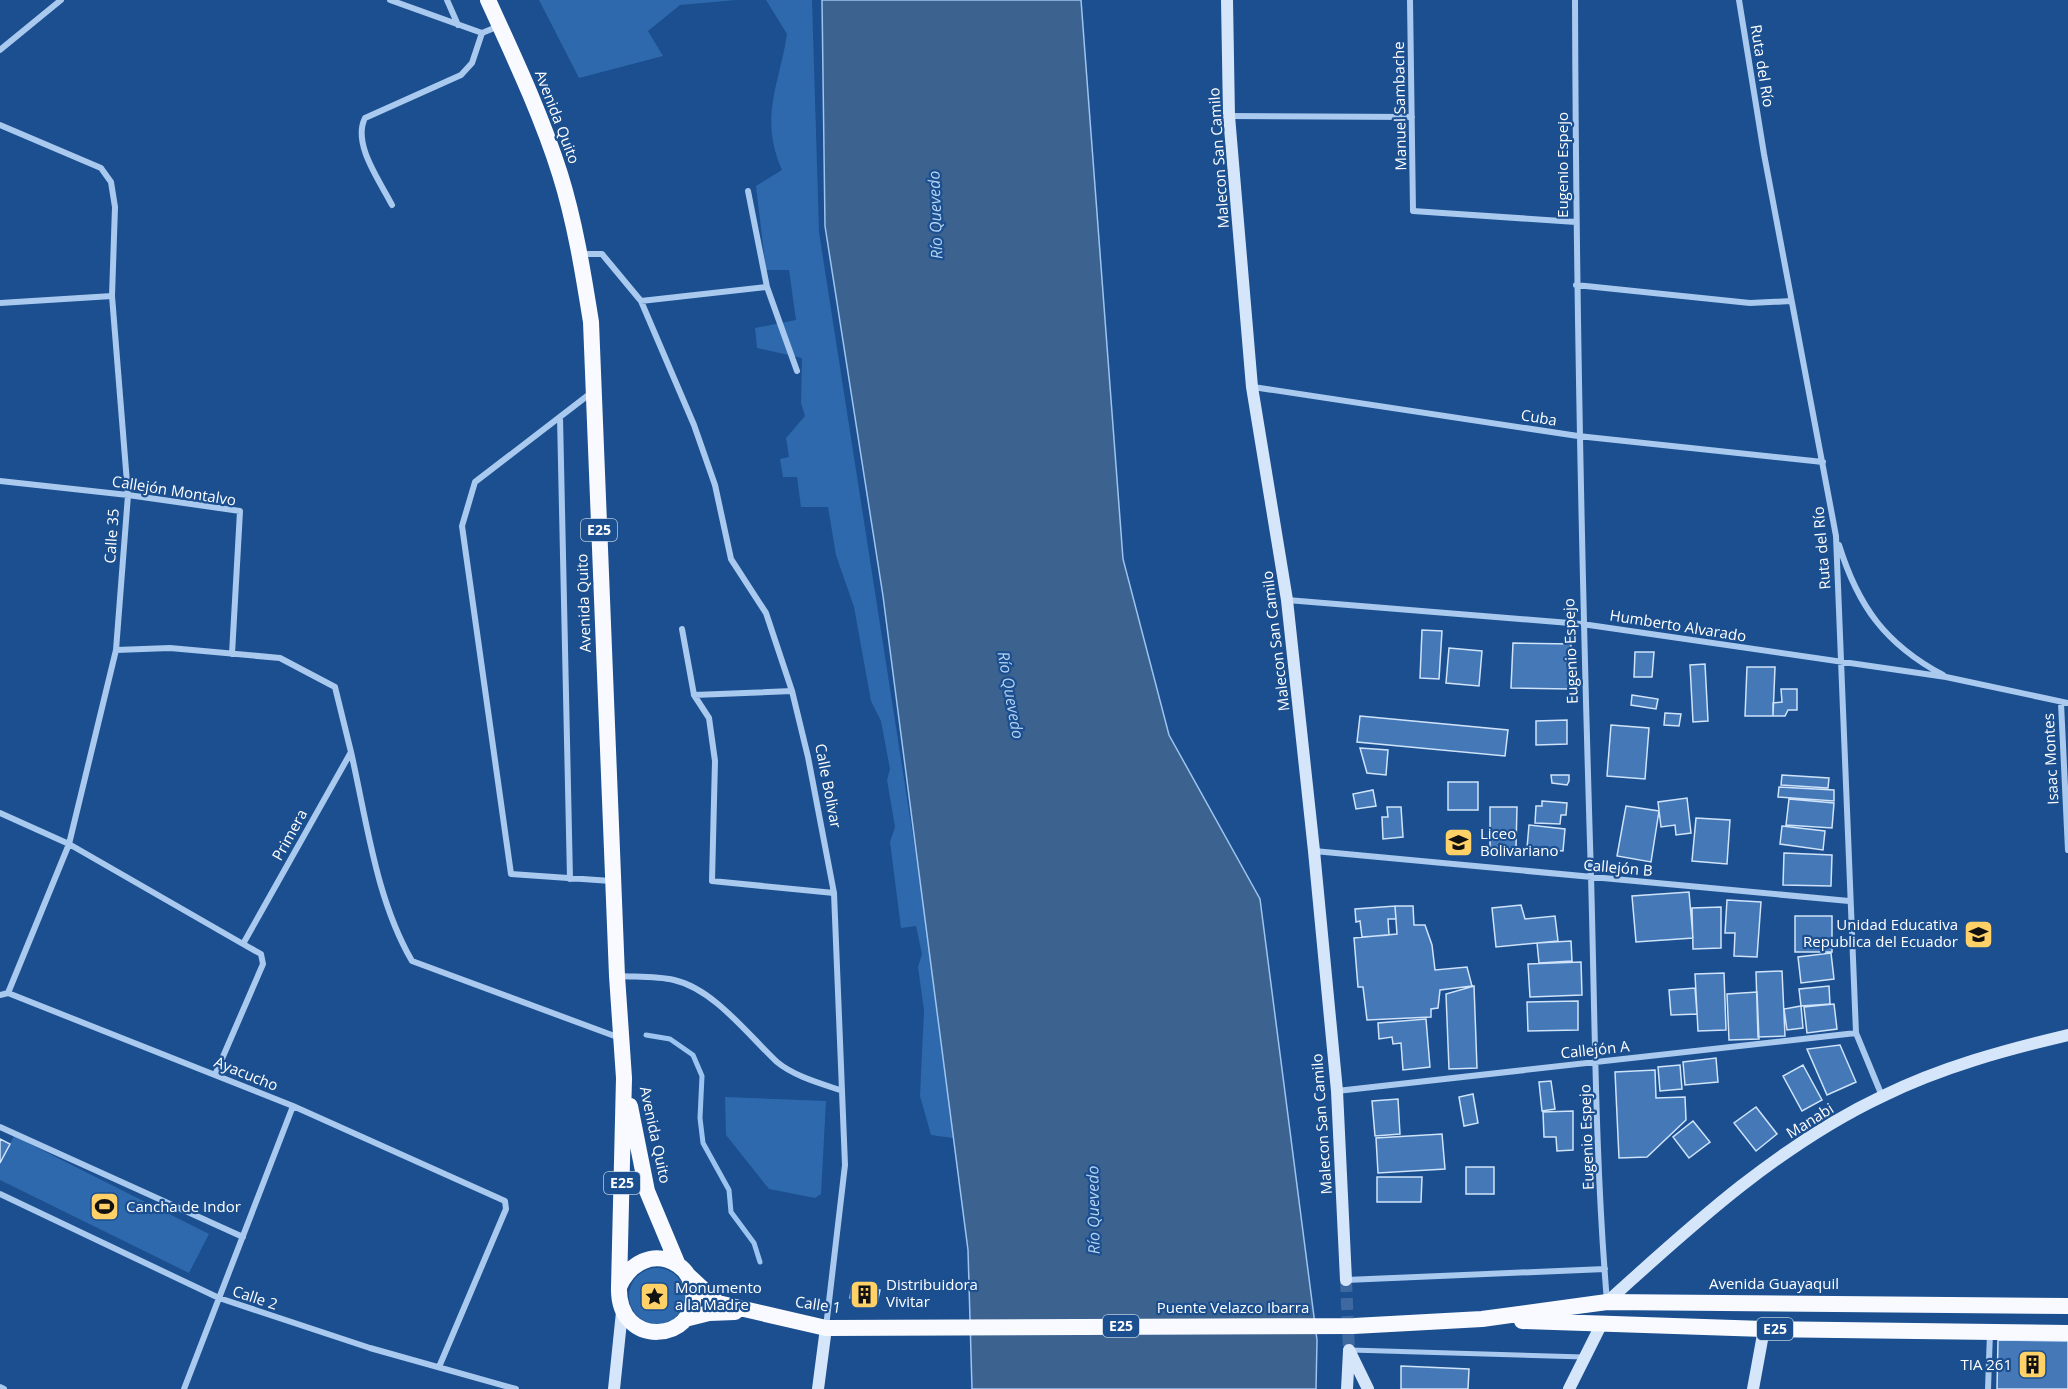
<svg xmlns="http://www.w3.org/2000/svg" width="2068" height="1389" font-family="'Open Sans',sans-serif">
	<style>
		.green { fill: #2e69ad }
		.water { fill: #3c6290; stroke: #9cc4f0; stroke-width: 1.5 }
		.lines { fill: none; stroke-linecap: round; stroke-linejoin: round }
		.stream { stroke: #9cc4f0; stroke-width: 5 }
		.building { fill: #4478b7; stroke: #cfe3fa; stroke-width: 1.5 }
		.secondary-tunnel { stroke: #3d69a0; stroke-width: 12; stroke-dasharray: 12 6; stroke-linecap: butt }
		.pedestrian { stroke: #a9c9ee; stroke-width: 5 }
		.minor { stroke: #a9c9ee; stroke-width: 6 }
		.secondary { stroke: #d6e6fa; stroke-width: 12 }
		.trunk { stroke: #f8faff; stroke-width: 16 }
		.labels { text-anchor: middle; stroke-width: 4.5; stroke-linejoin: round; paint-order: stroke }
		.shield { fill: #1b4f8f; stroke: #bbcadd; stroke-width: 1.5 }
		.shield-label { font-size: 14px; font-weight: bold; fill: #fff }
		.street-label { font-size: 15px; fill: #fff; stroke: #1b4f8f }
		.poi-label { font-size: 15px; fill: #fff; stroke: #1b4f8f; text-anchor: start }
		.water-label { font-size: 16px; font-style: italic; fill: #b5d3f5; stroke: #1b4f8f }
	</style>
	<rect width="100%" height="100%" fill="#1b4f8f"/>
	<!-- green -->
	<path class="green" d="M539,0H736L680,5L648,31L663,56L579,78Z
		M766,0H812L819,232L960,1139L931,1135L920,1096L924,1010L918,967L922,954L916,926L901,928L890,842L895,827L887,780L890,769L881,721L871,701L854,607L836,555L828,507H801L797,477H783L780,459L789,457L786,438L805,416L801,403L802,358L757,348L755,328L796,320L789,270H766L756,186L782,170C759,118 779,86 787,34Z
		M725,1097L826,1101L821,1194L815,1198L769,1189L726,1135Z
		M14,1136L209,1234L189,1273L0,1180V1163Z
		M629 1296a28 28 0 1 1 56 0a28 28 0 1 1-56 0Z"/>
	<!-- water -->
	<path class="water" d="M822,0H1081L1123,559L1169,735L1260,899L1317,1340L1316,1389H972L968,1250L883,596L825,226Z"/>
	<g class="lines">
		<!-- stream -->
		<path class="stream" d="M646,1035L670,1039L693,1055L702,1076L700,1118L703,1143L729,1190L731,1212L754,1243L760,1262"/>
	</g>
	<!-- building -->
	<path class="building" d="M1422,630L1442,631L1439,679L1420,678Z
		M1513,643L1571,644L1570,689L1511,688Z
		M1449,648L1482,651L1479,686L1446,683Z
		M1635,652H1654L1652,677H1634Z
		M1705,664L1708,721L1693,722L1690,665Z
		M1747,667H1775L1773,716H1745Z
		M1781,689H1797V710H1788L1785,716H1773V703L1782,702Z
		M1632,695L1658,699L1656,709L1631,705Z
		M1665,713L1681,714L1679,726L1664,725Z
		M1360,716L1508,730L1505,756L1357,742Z
		M1567,720V744L1536,745V721Z
		M1611,725L1649,728L1645,779L1607,776Z
		M1360,748L1388,750L1386,775L1367,773Z
		M1551,775H1569V781L1567,785L1552,783Z
		M1782,775L1829,778L1828,788L1781,785Z
		M1448,782H1478V810H1448Z
		M1779,787L1834,790V801L1778,797Z
		M1373,790L1376,806L1356,809L1353,794Z
		M1687,798L1691,833L1676,835L1675,825L1661,827L1658,802Z
		M1789,799L1834,803L1832,828L1786,825Z
		M1542,801L1567,803L1566,815H1561L1560,824L1535,823L1536,806H1542Z
		M1626,806L1659,811L1651,862L1617,856Z
		M1387,807H1401L1403,837L1383,839L1382,817H1388Z
		M1490,807H1517L1516,848L1490,847Z
		M1696,818L1730,820L1727,864L1692,861Z
		M1529,825L1565,829L1563,851L1527,848Z
		M1782,826L1825,831L1823,850L1780,844Z
		M1784,853L1832,855L1831,886L1783,885Z
		M1689,892L1693,938L1636,942L1632,896Z
		M1727,900L1761,902L1757,957L1734,956L1735,933H1725Z
		M1521,905L1525,919L1555,916L1558,941L1496,947L1492,908Z
		M1395,906L1396,919H1388L1389,935L1362,937L1360,921L1356,922L1355,909Z
		M1395,906H1413L1414,925H1425L1432,945L1435,970L1467,967L1472,986L1440,990L1438,1008L1431,1009V1017L1367,1020L1363,987H1358L1354,938L1397,934Z
		M1721,907V948L1693,949L1692,908Z
		M1795,916H1832V952H1795Z
		M1571,941L1572,961L1539,963L1537,943Z
		M1831,953L1834,979L1801,983L1798,957Z
		M1581,962L1582,995L1530,997L1528,964Z
		M1782,971L1785,1036L1758,1037L1756,972Z
		M1724,973L1726,1030L1698,1031L1695,974Z
		M1474,986L1477,1068L1449,1069L1446,994Z
		M1829,986L1830,1004L1801,1006L1799,989Z
		M1695,988L1697,1014L1671,1015L1669,990Z
		M1757,992L1759,1039L1729,1040L1727,994Z
		M1578,1001V1030L1528,1031L1527,1002Z
		M1834,1004L1837,1029L1807,1033L1804,1007Z
		M1801,1006L1803,1028L1787,1030L1784,1009Z
		M1426,1019L1430,1067L1403,1070L1401,1043L1393,1044L1392,1037L1379,1039L1378,1023Z
		M1840,1045L1856,1082L1827,1095L1807,1049Z
		M1716,1058L1718,1082L1685,1085L1683,1062Z
		M1680,1065L1682,1089L1660,1091L1658,1067Z
		M1803,1065L1822,1100L1802,1111L1783,1076Z
		M1655,1070L1656,1098L1685,1097L1686,1120L1647,1157L1619,1158L1615,1072Z
		M1551,1081L1555,1109L1542,1111L1539,1082Z
		M1473,1094L1478,1123L1464,1126L1459,1097Z
		M1398,1099L1400,1134L1375,1136L1372,1101Z
		M1756,1107L1777,1134L1756,1151L1734,1123Z
		M1573,1111V1150L1557,1151L1556,1137H1544L1543,1112Z
		M1693,1121L1710,1142L1689,1158L1673,1137Z
		M1442,1134L1445,1169L1378,1173L1376,1138Z
		M0,1139L10,1144L0,1163Z
		M1466,1167H1494V1194H1466Z
		M1377,1177H1422L1421,1202H1377Z
		M852,1285L880,1290L877,1303L850,1298Z
		M1998,1340L2068,1341V1389H1997Z
		M1401,1366L1469,1369L1468,1389H1401Z"/>
	<g class="lines">
		<!-- secondary-tunnel -->
		<path class="secondary-tunnel" d="M1346,1280L1349,1350"/>
		<!-- pedestrian -->
		<path class="pedestrian" d="M1351,1350L1584,1357"/>
		<!-- minor -->
		<path class="minor" d="M390,0L482,33L499,26
			M447,0L458,25
			M1410,0L1413,211L1576,222
			M1575,0C1576,292 1582,584 1591,876C1595,1018 1595,1160 1607,1301
			M1739,0L1764,154L1836,536L1856,1033L1882,1096
			M0,50L61,0
			M1229,116L1412,117
			M0,125L101,168L111,182L115,207L112,296L128,495L116,650L69,844L8,993L0,995
			M392,205C380,181 352,144 365,118L461,75L472,63L482,33
			M581,254H602L641,301L694,425L715,485L731,559L766,613L792,691L808,757L834,893L845,1165L826,1327
			M1576,285L1750,303L1791,301
			M767,287L797,371
			M641,301L767,287L748,191
			M0,303L112,296
			M1253,387L1578,436L1823,462
			M591,393L475,482L462,526L511,874L611,881
			M560,417L570,879
			M0,481L128,495L240,511L232,654
			M1839,545C1858,606 1885,644 1943,675
			M1287,600L1582,624L1946,677L2068,703
			M682,629L694,695L792,691
			M694,695L709,718L715,761L712,881L834,893
			M2061,703L2068,850
			M351,752C367,822 376,899 412,961L620,1038
			M0,813L69,844L243,944L351,752L335,687L280,658L170,648L116,650
			M1314,851L1849,901
			M619,976C637,977 657,976 674,980C714,989 749,1036 777,1062C794,1076 819,1083 840,1090
			M8,993L293,1106L184,1389
			M215,1075L263,964L261,954L243,944
			M1337,1091L1856,1033
			M293,1106L505,1201L506,1209L439,1367
			M0,1127L243,1237
			M0,1194L219,1298L370,1348L516,1389
			M1346,1280L1605,1269
			M0,1387L4,1389
			M1988,1389L1990,1332"/>
		<!-- secondary -->
		<path class="secondary" d="M1227,0L1229,116L1252,387L1287,600L1314,851L1337,1091L1346,1280
			M1607,1302C1692,1225 1779,1145 1883,1096C1942,1067 2005,1050 2068,1035
			M1349,1350L1368,1389
			M614,1389L622,1312
			M818,1389L826,1328
			M1347,1389L1349,1351
			M1569,1389L1601,1325
			M1753,1389L1764,1329"/>
		<!-- trunk -->
		<path class="trunk" d="M488,0C514,57 541,114 560,174C575,222 583,272 591,322L617,976L624,1078L619,1287C617,1350 699,1342 693,1292C692,1281 687,1271 678,1265C653,1249 629,1264 619,1287
			M630,1106L647,1191L678,1265
			M689,1276L718,1303L826,1328L1354,1326L1482,1319L1607,1302L2068,1306
			M685,1319L709,1313L735,1312
			M1522,1321L1764,1329L2068,1333"/>
	</g>
	<!-- icons -->
	<defs>
		<symbol id="school-square" viewBox="-11 -11 22 22"><rect x="-9" y="-9" width="18" height="18" rx="4" fill="#ffd166" stroke="#1b4f8f"/><path d="M0-5L7-2L0 1L-7-2ZM-4 1L0 2.5L4 1V4Q0 6-4 4Z" fill="#111"/></symbol>
		<symbol id="university-square" viewBox="-11 -11 22 22"><rect x="-9" y="-9" width="18" height="18" rx="4" fill="#ffd166" stroke="#1b4f8f"/><path d="M0-5L7-2L0 1L-7-2ZM-4 1L0 2.5L4 1V4Q0 6-4 4Z" fill="#111"/></symbol>
		<symbol id="stadium-square" viewBox="-11 -11 22 22"><rect x="-9" y="-9" width="18" height="18" rx="4" fill="#ffd166" stroke="#1b4f8f"/><path d="M0-5a6.5 5 0 1 0 0 10a6.5 5 0 1 0 0-10ZM-3.5-1.8h7v3.6h-7Z" fill="#111"/></symbol>
		<symbol id="building-square" viewBox="-11 -11 22 22"><rect x="-9" y="-9" width="18" height="18" rx="4" fill="#ffd166" stroke="#1b4f8f"/><path d="M-4-6H4V6H1V3H-1V6H-4ZM-2.5-4.3h1.7v1.8h-1.7ZM.8-4.3h1.7v1.8H.8ZM-2.5-1h1.7V.8h-1.7ZM.8-1h1.7V.8H.8Z" fill="#111"/></symbol>
		<symbol id="sight-square" viewBox="-11 -11 22 22"><rect x="-9" y="-9" width="18" height="18" rx="4" fill="#ffd166" stroke="#1b4f8f"/><path d="M0-6L1.8-2.2L6-1.7L2.9 1.2L3.7 5.4L0 3.3L-3.7 5.4L-2.9 1.2L-6-1.7L-1.8-2.2Z" fill="#111"/></symbol>
	</defs>
	<g fill-rule="evenodd">
		<use href="#school-square" x="1442" y="826" width="33" height="33"/>
		<use href="#university-square" x="1962" y="918" width="33" height="33"/>
		<use href="#stadium-square" x="88" y="1190" width="33" height="33"/>
		<use href="#building-square" x="848" y="1278" width="33" height="33"/>
		<use href="#sight-square" x="638" y="1280" width="33" height="33"/>
		<use href="#building-square" x="2016" y="1348" width="33" height="33"/>
	</g>
	<g class="labels">
		<!-- shield labels -->
		<g class="shield">
			<rect x="581" y="519" width="36" height="22" rx="4.5"/>
			<rect x="604" y="1172" width="36" height="22" rx="4.5"/>
			<rect x="1103" y="1315" width="36" height="22" rx="4.5"/>
			<rect x="1757" y="1318" width="36" height="22" rx="4.5"/>
		</g>
		<g class="shield-label">
			<text x="599" y="535">E25</text>
			<text x="622" y="1188">E25</text>
			<text x="1121" y="1331">E25</text>
			<text x="1775" y="1334">E25</text>
		</g>
		<!-- street labels -->
		<g class="street-label">
			<text transform="translate(1762 66) rotate(81)" y="5">Ruta del Río</text>
			<text transform="translate(1400 106) rotate(-91)" y="5">Manuel Sambache</text>
			<text transform="translate(557 117) rotate(69)" y="5">Avenida Quito</text>
			<text transform="translate(1219 158) rotate(-94)" y="5">Malecon San Camilo</text>
			<text transform="translate(1563 165) rotate(-90)" y="5">Eugenio Espejo</text>
			<text transform="translate(1539 418) rotate(9)" y="5">Cuba</text>
			<text transform="translate(174 491) rotate(9)" y="5">Callejón Montalvo</text>
			<text transform="translate(112 536) rotate(-86)" y="5">Calle 35</text>
			<text transform="translate(1822 548) rotate(-95)" y="5">Ruta del Río</text>
			<text transform="translate(584 603) rotate(-92)" y="5">Avenida Quito</text>
			<text transform="translate(1678 626) rotate(9)" y="5">Humberto Alvarado</text>
			<text transform="translate(1276 641) rotate(-97)" y="5">Malecon San Camilo</text>
			<text transform="translate(1571 651) rotate(-92)" y="5">Eugenio Espejo</text>
			<text transform="translate(2051 759) rotate(-93)" y="5">Isaac Montes</text>
			<text transform="translate(828 786) rotate(79)" y="5">Calle Bolivar</text>
			<text transform="translate(290 835) rotate(-61)" y="5">Primera</text>
			<text transform="translate(1618 868) rotate(5)" y="5">Callejón B</text>
			<text transform="translate(1595 1050) rotate(-6)" y="5">Callejón A</text>
			<text transform="translate(246 1074) rotate(22)" y="5">Ayacucho</text>
			<text transform="translate(1810 1121) rotate(-32)" y="5">Manabi</text>
			<text transform="translate(1322 1124) rotate(-94)" y="5">Malecon San Camilo</text>
			<text transform="translate(655 1135) rotate(78)" y="5">Avenida Quito</text>
			<text transform="translate(1587 1137) rotate(-92)" y="5">Eugenio Espejo</text>
			<text x="1774" y="1289">Avenida Guayaquil</text>
			<text transform="translate(255 1298) rotate(18)" y="5">Calle 2</text>
			<text transform="translate(818 1305) rotate(8)" y="5">Calle 1</text>
			<text x="1233" y="1313">Puente Velazco Ibarra</text>
		</g>
		<!-- poi labels -->
		<g class="poi-label">
			<text x="1480" y="839">Liceo<tspan x="1480" dy="17">Bolivariano</tspan></text>
			<text x="1958" y="930" text-anchor="end">Unidad Educativa<tspan x="1958" dy="17">Republica del Ecuador</tspan></text>
			<text x="126" y="1212">Cancha de Indor</text>
			<text x="886" y="1290">Distribuidora<tspan x="886" dy="17">Vivitar</tspan></text>
			<text x="675" y="1293">Monumento<tspan x="675" dy="17">a la Madre</tspan></text>
			<text x="2012" y="1370" text-anchor="end">TIA 261</text>
		</g>
		<!-- water labels -->
		<g class="water-label">
			<text transform="translate(935 215) rotate(-92)" y="6">Río Quevedo</text>
			<text transform="translate(1011 695) rotate(80)" y="6">Río Quevedo</text>
			<text transform="translate(1093 1210) rotate(-91)" y="6">Río Quevedo</text>
		</g>
	</g>
</svg>
